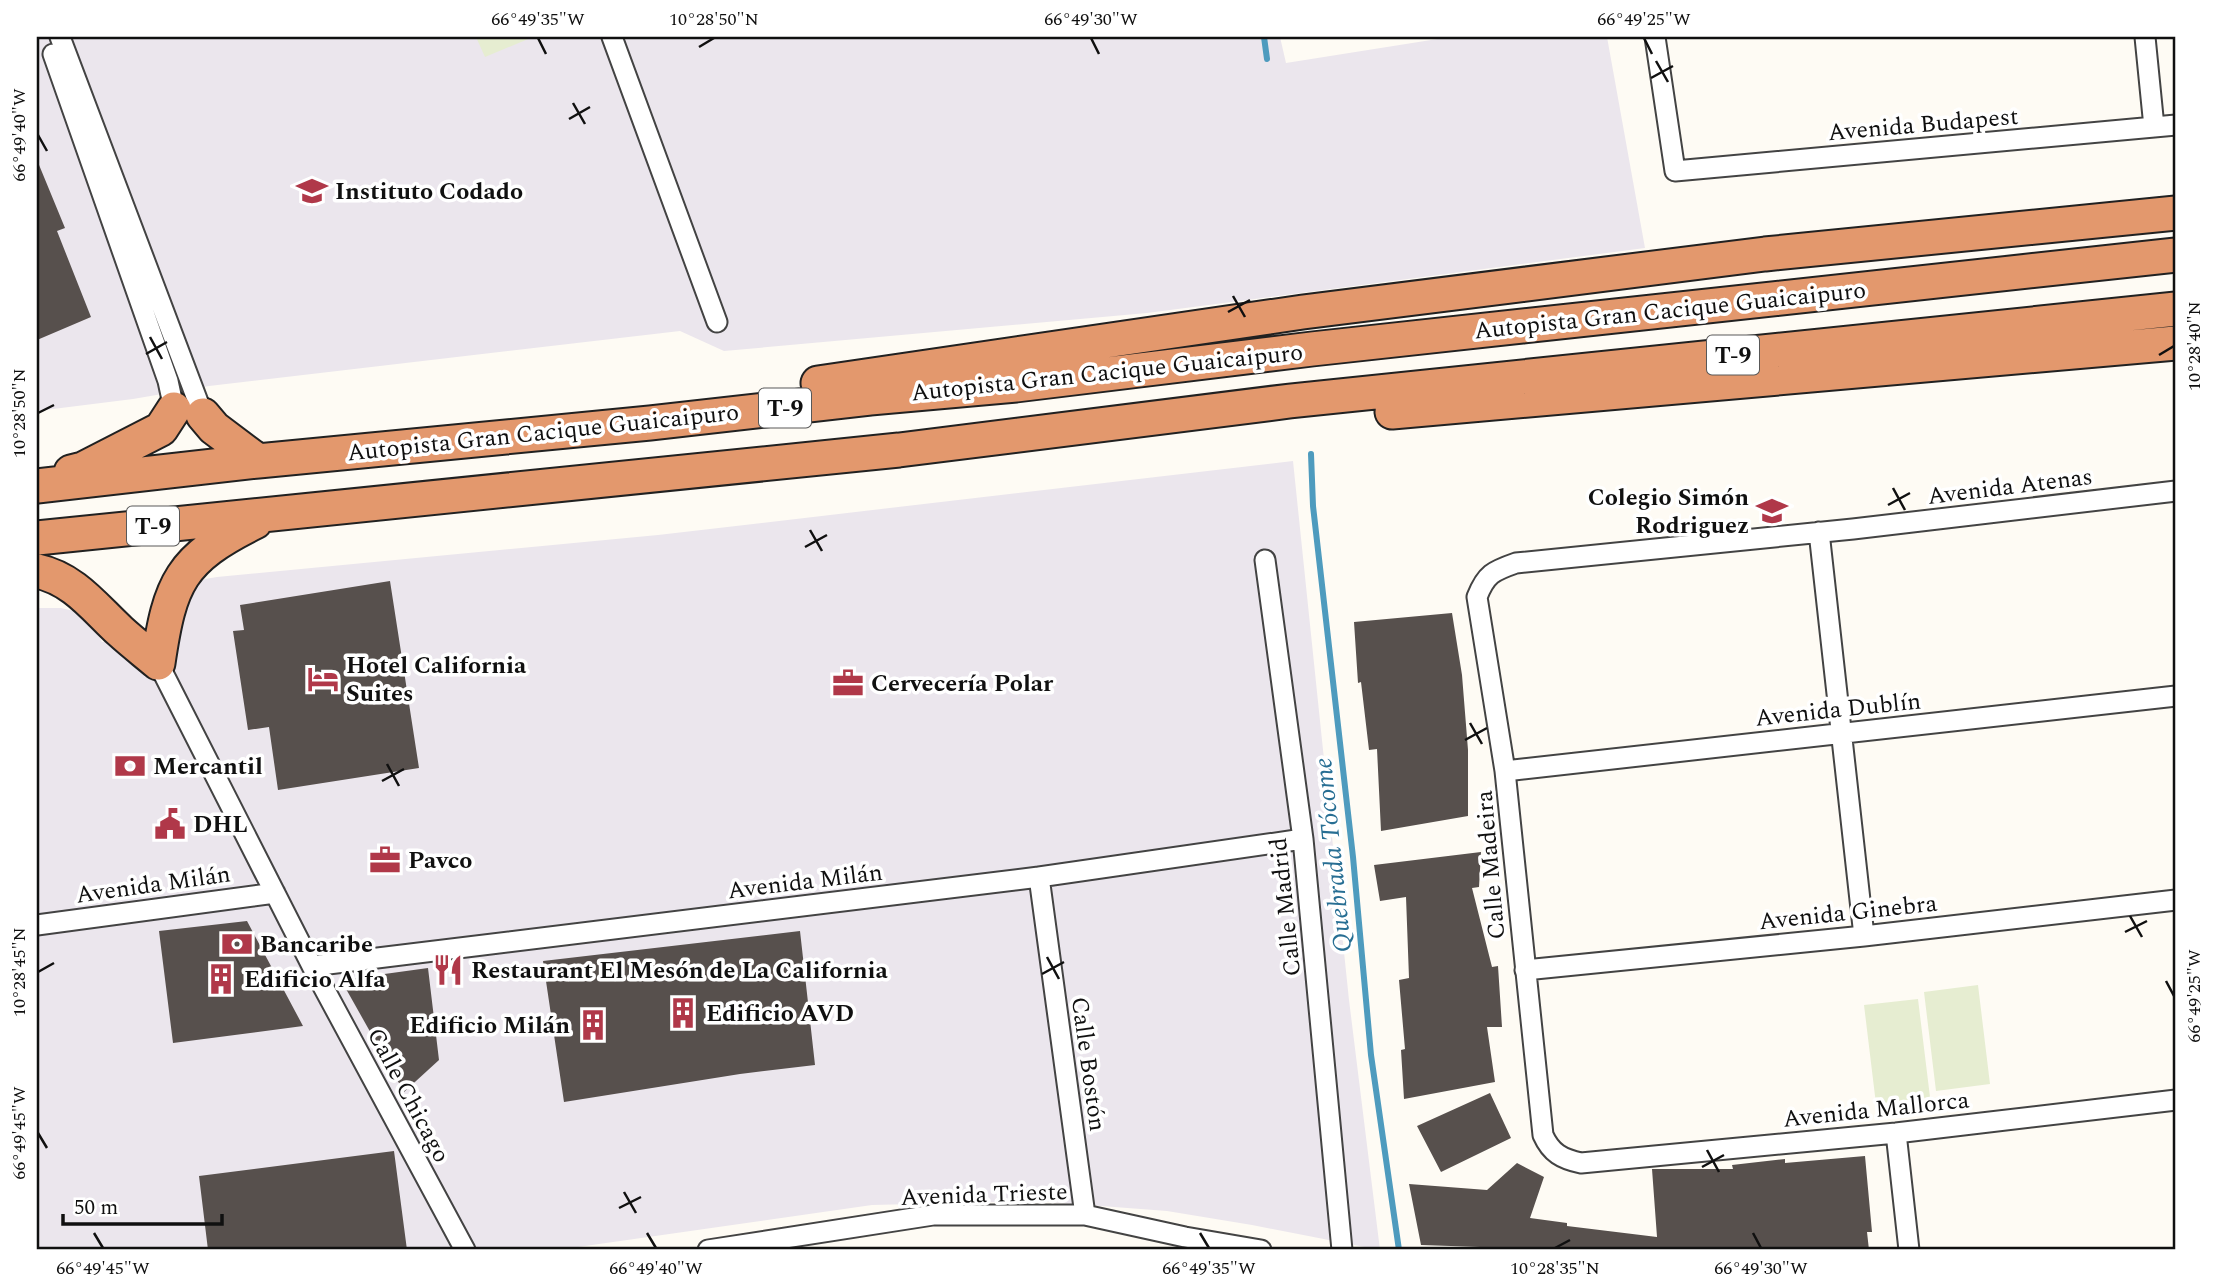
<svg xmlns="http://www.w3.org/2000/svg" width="2213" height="1287" font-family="Spectral,serif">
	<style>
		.industrial { fill: #ebe6ed }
		.pitch { fill: #e6edd1 }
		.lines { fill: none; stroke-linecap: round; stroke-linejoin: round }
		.stream { stroke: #4e9bbe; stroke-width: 6 }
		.building { fill: #57504d }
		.minor-casing { stroke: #434343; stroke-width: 23 }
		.motorway-casing { stroke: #212121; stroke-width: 37 }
		.minor { stroke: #fff; stroke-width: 19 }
		.motorway { stroke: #e3986d; stroke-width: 33 }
		.ticks { fill: none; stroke: #101010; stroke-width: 2.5 }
		.labels { text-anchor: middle; stroke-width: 7; stroke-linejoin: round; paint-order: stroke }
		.shield { fill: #fff; stroke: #585858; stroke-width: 2 }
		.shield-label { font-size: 23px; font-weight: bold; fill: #101010 }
		.street-label { font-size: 24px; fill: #101010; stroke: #fff }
		.poi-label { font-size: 24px; font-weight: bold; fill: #101010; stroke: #fff; text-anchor: start }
		.water-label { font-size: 26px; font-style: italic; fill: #276e93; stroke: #fff }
		.neatline { fill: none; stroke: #101010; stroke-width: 2.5 }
		.ticks-label { font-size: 18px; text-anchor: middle; fill: #101010 }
	</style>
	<rect width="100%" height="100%" fill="#fefbf4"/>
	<!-- industrial -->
	<path class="industrial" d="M37,37H1280L1286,63L1450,37H1607L1645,248L1147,313L724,351L680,331L209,386L133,399L37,411Z
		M1293,461L1349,1000L1380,1250L1252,1225L1167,1211L1035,1201L872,1205L557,1250H37V608H61L78,612L94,626L102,642L175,635L195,585L205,579L217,577L658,535Z"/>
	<!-- pitch -->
	<path class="pitch" d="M476,37H533L485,57Z
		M1978,985L1990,1084L1936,1091L1924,992Z
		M1918,999L1930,1097L1876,1104L1864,1005Z"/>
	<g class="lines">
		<!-- stream -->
		<path class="stream" d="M1264,37L1267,59
			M1311,454L1313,506L1353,857L1371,1055L1399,1250"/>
	</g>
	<!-- building -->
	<path class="building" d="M37,160L65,228L57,231L91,317L37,340Z
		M390,581L419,768L278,790L269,727L248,730L233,631L244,630L240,605Z
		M1452,613L1462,675L1468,750V816L1381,831L1377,749L1369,750L1361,682L1358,683L1354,622Z
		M1481,852L1479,887L1472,888L1492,967L1498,966L1502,1027H1487L1495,1082L1404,1099L1401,1050L1405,1049L1399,980L1409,978L1406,897L1380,901L1374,865Z
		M247,921L303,1026L173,1043L159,931Z
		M800,931L815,1065L740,1074L564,1102L543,961Z
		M428,968L439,1060L404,1092L341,980Z
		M1490,1093L1511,1138L1441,1172L1417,1126Z
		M394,1151L407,1250H208L199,1176Z
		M1865,1156L1872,1232H1867L1869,1250H1480V1247L1421,1245L1409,1184L1487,1190L1517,1163L1544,1177L1530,1218L1567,1223V1226L1657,1237L1652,1169H1733L1732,1165L1785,1159V1163Z"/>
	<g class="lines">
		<defs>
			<path id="minor" d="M60,37L203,415
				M612,37L717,322
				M1655,37L1675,171L2176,125
				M2145,37L2154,127
				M53,54L168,381L174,409
				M2176,491L1853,529L1516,563C1493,571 1486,574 1477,597L1505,771L1543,1135C1551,1153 1562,1159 1581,1163L1896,1133L2176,1100
				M1819,532L1864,936
				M1265,560L1303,839L1342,1250
				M158,663L312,966L465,1250
				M1505,771L2176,696
				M1039,877L1085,1215
				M37,925L275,893
				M312,966L1039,877L1303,839
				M1525,970L1864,936L2176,900
				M1896,1133L1909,1250
				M708,1250L933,1215H1085L1185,1237L1261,1250"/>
			<path id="motorway" d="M818,383L1303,312L1765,254L2176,213
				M1392,412L2176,343
				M203,415L214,428L258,461
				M71,472L83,469L161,429L174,409
				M37,486L258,461L650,423L870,398L1016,385L1312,349L2176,255
				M37,538L899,450L1290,401L2176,309
				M37,571C74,579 94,607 120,631C132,642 145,652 158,663
				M158,663C170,582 180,559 255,522"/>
		</defs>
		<!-- minor casing -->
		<use href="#minor" class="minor-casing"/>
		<!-- motorway casing -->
		<use href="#motorway" class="motorway-casing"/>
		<!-- minor -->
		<use href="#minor" class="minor"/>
		<!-- motorway -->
		<use href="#motorway" class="motorway"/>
	</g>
	<!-- ticks -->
	<path class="ticks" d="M538,38L546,54M1091,38L1099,54M1644,38L1652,54M699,47L714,38M1656,61L1668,82M1651,78L1673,66M573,103L585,124M569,119L590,107M38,135L47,151M1233,296L1245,317M1228,312L1250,300M150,337L162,359M146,354L167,342M2159,355L2174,346M38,413L54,405M1893,488L1905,510M1888,505L1910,493M810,530L822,551M805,547L827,535M1470,723L1482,744M1465,740L1487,728M387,764L399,786M382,781L404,769M2130,916L2142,937M2125,932L2147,921M1047,957L1059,979M38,972L54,963M1042,974L1064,962M2166,981L2174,996M38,1133L47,1148M1707,1150L1719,1172M1702,1167L1724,1155M624,1192L636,1213M619,1208L641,1197M94,1233L103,1248M647,1233L656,1248M1200,1233L1209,1248M1753,1233L1761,1248M1555,1248L1570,1240"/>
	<!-- icons -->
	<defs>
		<symbol id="university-bare" viewBox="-9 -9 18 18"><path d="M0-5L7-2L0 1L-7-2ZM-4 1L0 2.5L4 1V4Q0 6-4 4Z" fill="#b03849" stroke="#fff" stroke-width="2.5" paint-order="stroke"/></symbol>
		<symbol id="school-bare" viewBox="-9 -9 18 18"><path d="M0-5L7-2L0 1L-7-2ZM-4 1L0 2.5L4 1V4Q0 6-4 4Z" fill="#b03849" stroke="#fff" stroke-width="2.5" paint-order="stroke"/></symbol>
		<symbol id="hotel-bare" viewBox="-9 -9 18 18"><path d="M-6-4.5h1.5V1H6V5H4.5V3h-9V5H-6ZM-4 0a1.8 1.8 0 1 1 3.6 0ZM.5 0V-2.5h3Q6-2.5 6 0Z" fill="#b03849" stroke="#fff" stroke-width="2.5" paint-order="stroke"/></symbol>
		<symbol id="office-bare" viewBox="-9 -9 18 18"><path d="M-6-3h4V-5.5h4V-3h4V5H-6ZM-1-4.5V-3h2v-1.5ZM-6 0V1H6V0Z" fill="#b03849" stroke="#fff" stroke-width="2.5" paint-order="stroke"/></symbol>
		<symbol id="bank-bare" viewBox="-9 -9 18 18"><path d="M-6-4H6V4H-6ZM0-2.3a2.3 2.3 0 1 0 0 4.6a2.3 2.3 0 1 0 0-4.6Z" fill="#b03849" stroke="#fff" stroke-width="2.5" paint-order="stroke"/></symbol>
		<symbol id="civic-bare" viewBox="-9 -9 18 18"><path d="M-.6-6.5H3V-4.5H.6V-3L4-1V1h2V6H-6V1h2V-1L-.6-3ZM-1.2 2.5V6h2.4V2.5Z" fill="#b03849" stroke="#fff" stroke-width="2.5" paint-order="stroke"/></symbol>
		<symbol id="restaurant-bare" viewBox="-9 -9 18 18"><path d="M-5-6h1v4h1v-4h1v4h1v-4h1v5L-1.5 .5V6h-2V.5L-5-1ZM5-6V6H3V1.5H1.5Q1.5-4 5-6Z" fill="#b03849" stroke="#fff" stroke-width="2.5" paint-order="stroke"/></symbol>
		<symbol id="building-bare" viewBox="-9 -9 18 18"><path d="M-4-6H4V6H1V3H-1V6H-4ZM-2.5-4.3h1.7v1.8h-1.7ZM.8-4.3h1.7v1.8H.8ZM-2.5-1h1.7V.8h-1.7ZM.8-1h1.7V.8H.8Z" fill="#b03849" stroke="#fff" stroke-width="2.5" paint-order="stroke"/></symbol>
	</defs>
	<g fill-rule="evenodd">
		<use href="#university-bare" x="290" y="169" width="44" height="44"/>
		<use href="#school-bare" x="1750" y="489" width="44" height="44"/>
		<use href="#hotel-bare" x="301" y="657" width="44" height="44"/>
		<use href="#office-bare" x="826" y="661" width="44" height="44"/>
		<use href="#bank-bare" x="108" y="744" width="44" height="44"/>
		<use href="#civic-bare" x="148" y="802" width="44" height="44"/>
		<use href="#office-bare" x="363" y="838" width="44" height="44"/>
		<use href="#bank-bare" x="215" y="922" width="44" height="44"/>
		<use href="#restaurant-bare" x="426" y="948" width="44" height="44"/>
		<use href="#building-bare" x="199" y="957" width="44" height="44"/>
		<use href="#building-bare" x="661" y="991" width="44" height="44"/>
		<use href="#building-bare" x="571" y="1003" width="44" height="44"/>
	</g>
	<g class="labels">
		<!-- shield labels -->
		<g class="shield">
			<rect x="1707" y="335.5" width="52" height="39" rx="5"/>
			<rect x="759" y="388.5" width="52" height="39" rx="5"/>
			<rect x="127" y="506.5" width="52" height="39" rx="5"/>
		</g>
		<g class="shield-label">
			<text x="1733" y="363">T-9</text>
			<text x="785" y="416">T-9</text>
			<text x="153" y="534">T-9</text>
		</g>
		<!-- street labels -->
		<g class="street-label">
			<text transform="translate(1923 124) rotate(-5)" y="8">Avenida Budapest</text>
			<text transform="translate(1670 310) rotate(-6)" y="8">Autopista Gran Cacique Guaicaipuro</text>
			<text transform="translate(1107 372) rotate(-6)" y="8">Autopista Gran Cacique Guaicaipuro</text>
			<text transform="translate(543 432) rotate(-6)" y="8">Autopista Gran Cacique Guaicaipuro</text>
			<text transform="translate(2010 486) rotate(-7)" y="8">Avenida Atenas</text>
			<text transform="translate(1838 709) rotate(-6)" y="8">Avenida Dublín</text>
			<text transform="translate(1490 865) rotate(-95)" y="8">Calle Madeira</text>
			<text transform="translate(805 881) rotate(-7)" y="8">Avenida Milán</text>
			<text transform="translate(153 884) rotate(-8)" y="8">Avenida Milán</text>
			<text transform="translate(1285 907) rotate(-96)" y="8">Calle Madrid</text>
			<text transform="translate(1848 912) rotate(-6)" y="8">Avenida Ginebra</text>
			<text transform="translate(1089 1064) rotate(82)" y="8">Calle Bostón</text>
			<text transform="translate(409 1095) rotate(62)" y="8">Calle Chicago</text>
			<text transform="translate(1876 1109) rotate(-6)" y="8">Avenida Mallorca</text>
			<text transform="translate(984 1194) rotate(-2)" y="8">Avenida Trieste</text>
		</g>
		<!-- poi labels -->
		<g class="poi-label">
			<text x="335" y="199">Instituto Codado</text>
			<text x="1749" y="505" text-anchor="end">Colegio Simón<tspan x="1749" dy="28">Rodriguez</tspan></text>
			<text x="346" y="673">Hotel California<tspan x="346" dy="28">Suites</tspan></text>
			<text x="871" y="691">Cervecería Polar</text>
			<text x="153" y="774">Mercantil</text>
			<text x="193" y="832">DHL</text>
			<text x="408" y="868">Pavco</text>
			<text x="260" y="952">Bancaribe</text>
			<text x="471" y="978">Restaurant El Mesón de La California</text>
			<text x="244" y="987">Edificio Alfa</text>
			<text x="706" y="1021">Edificio AVD</text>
			<text x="570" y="1033" text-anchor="end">Edificio Milán</text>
		</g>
		<!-- water labels -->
		<g class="water-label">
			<text transform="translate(1332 855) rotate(-96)" y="9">Quebrada Tócome</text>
		</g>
	</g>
	<!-- border -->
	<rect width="2213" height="1287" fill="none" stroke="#ffffff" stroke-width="77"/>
	<!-- scale -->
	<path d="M63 1214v10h159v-10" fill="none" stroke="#101010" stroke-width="3.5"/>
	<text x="74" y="1214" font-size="21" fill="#101010" stroke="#ffffff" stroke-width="5" paint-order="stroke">50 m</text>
	<rect x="38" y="38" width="2136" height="1210" class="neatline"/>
	<g class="ticks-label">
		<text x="538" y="25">66°49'35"W</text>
		<text x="714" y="25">10°28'50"N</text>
		<text x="1091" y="25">66°49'30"W</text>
		<text x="1644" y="25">66°49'25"W</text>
		<text transform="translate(19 135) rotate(-90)" y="6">66°49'40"W</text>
		<text transform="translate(2194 346) rotate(-90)" y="6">10°28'40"N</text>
		<text transform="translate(19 413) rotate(-90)" y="6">10°28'50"N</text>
		<text transform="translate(19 972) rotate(-90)" y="6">10°28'45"N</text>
		<text transform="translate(2194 996) rotate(-90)" y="6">66°49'25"W</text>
		<text transform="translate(19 1133) rotate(-90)" y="6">66°49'45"W</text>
		<text x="103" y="1274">66°49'45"W</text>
		<text x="656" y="1274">66°49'40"W</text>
		<text x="1209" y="1274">66°49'35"W</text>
		<text x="1555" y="1274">10°28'35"N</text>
		<text x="1761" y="1274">66°49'30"W</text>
	</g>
</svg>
